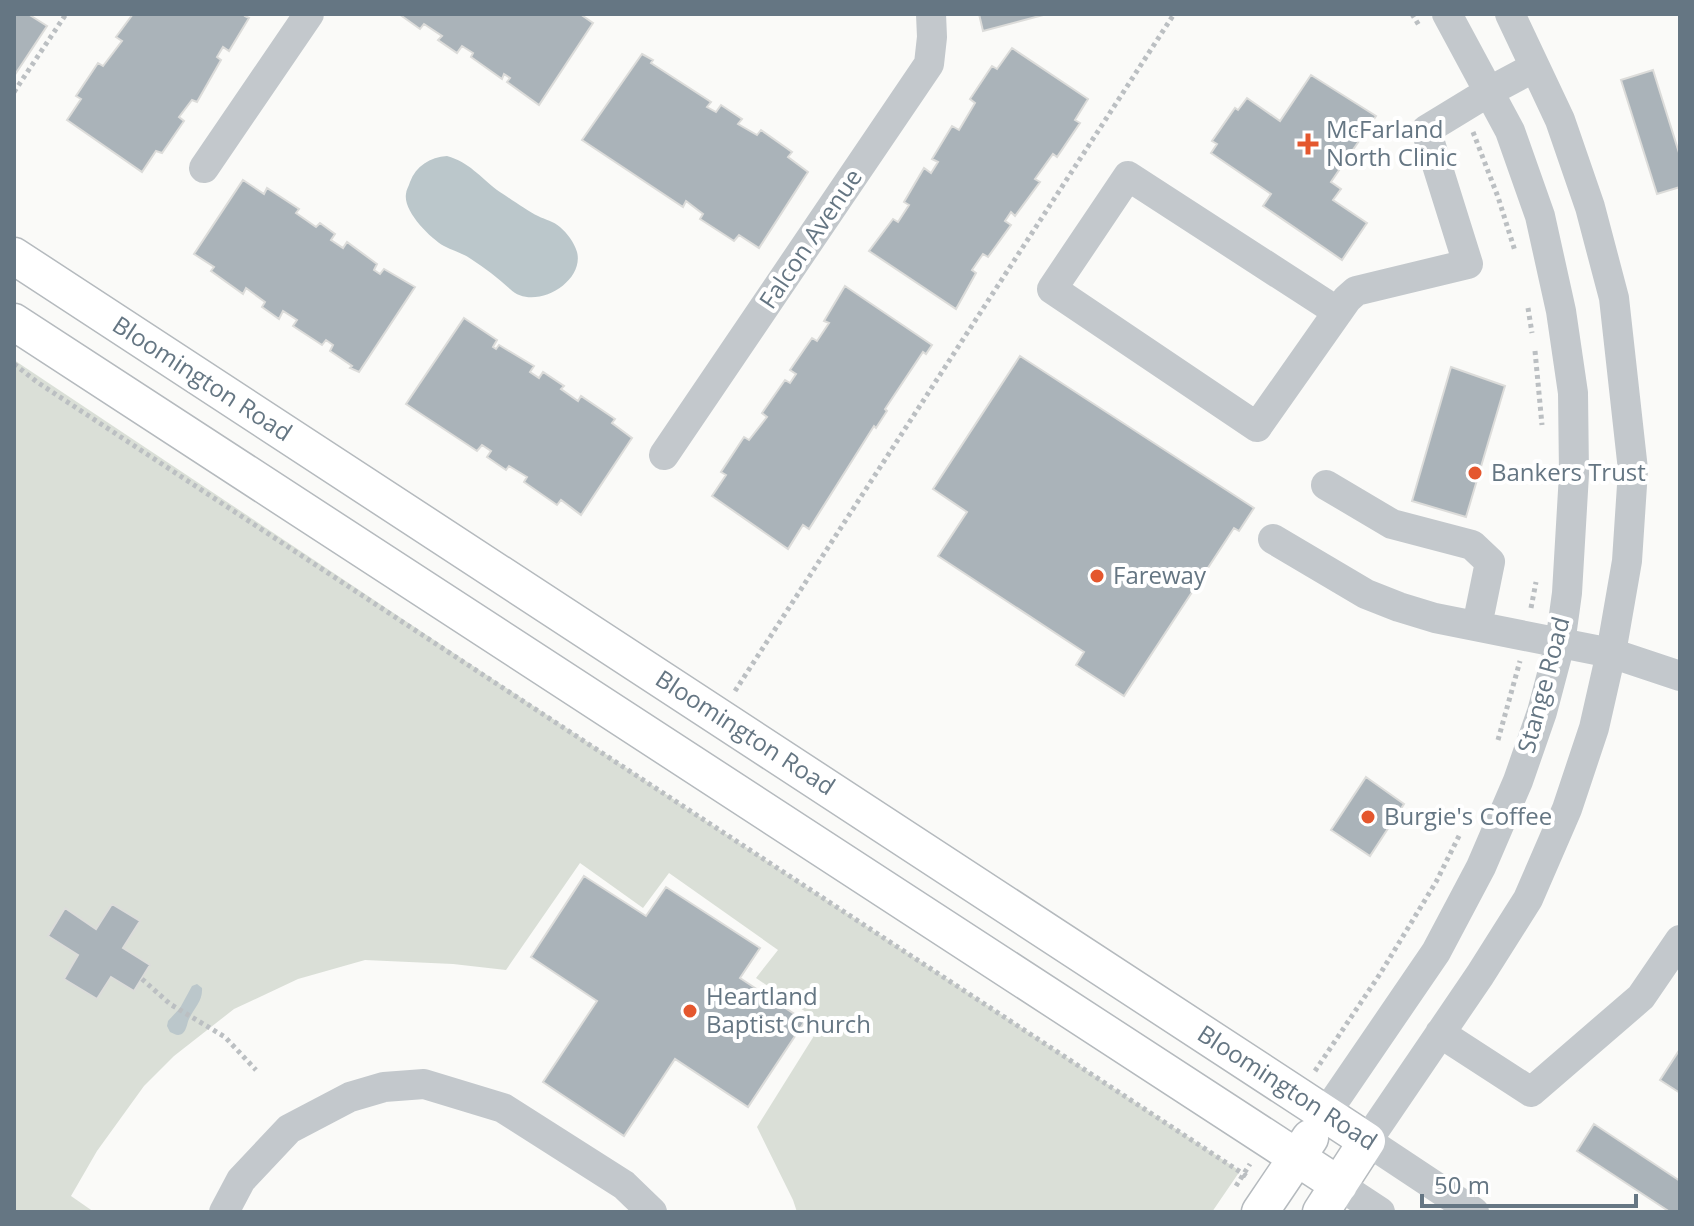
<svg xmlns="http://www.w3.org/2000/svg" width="1694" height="1226" font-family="'Open Sans',sans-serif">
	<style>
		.green { fill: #dadfd7 }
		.water { fill: #bbc7cb }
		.building { fill: #aab3b9; stroke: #dcdcda; stroke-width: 2 }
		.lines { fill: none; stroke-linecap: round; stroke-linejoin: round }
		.major-casing { stroke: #b5babe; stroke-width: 39 }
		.path { stroke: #bbbfc2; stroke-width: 5; stroke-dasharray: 4 4; stroke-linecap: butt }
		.minor { stroke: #c3c8cc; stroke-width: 30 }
		.major { stroke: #fff; stroke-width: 36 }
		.poi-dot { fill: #e4572e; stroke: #fff; stroke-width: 3 }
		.labels { text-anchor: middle; stroke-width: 8; stroke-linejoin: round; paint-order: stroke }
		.poi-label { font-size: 24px; fill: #657683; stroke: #fff; text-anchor: start }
		.street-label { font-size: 24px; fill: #657683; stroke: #fff }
	</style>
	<rect width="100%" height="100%" fill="#fafaf8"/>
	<!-- green -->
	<path class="green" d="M14,360L706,821L1240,1171L1212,1212H797L793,1200L757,1127L822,1023L756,978L778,950L669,873L643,908L580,863L506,970L453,964L365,960L298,979L234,1009L174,1056L144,1086L97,1151L71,1196L94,1212H14Z"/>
	<!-- water -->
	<path class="water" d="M447,156C469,162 480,177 497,190C508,197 527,211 538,216C546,220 553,221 560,227C567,233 574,242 577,252C585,283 533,312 510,289C498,278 485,268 471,259C463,253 453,251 444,246C430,238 403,211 406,194C406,190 409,186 410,182C416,166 430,157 447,156Z
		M197,984L202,988C203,1001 194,1008 189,1019C187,1023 187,1029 183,1033C178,1037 175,1034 170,1032L167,1026L168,1021L180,1008L192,986Z"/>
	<!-- building -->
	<path class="building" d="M15,14H28L47,26L14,76Z
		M133,14H246L245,16L249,18L229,51L223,47L217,57L221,60L197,102L192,100L179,117L184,121L162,153L156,151L142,172L67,120L81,99L76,96L98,63L103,66L122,41L116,37Z
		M399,14H580L593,23L539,105L507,82L510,78L504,74L502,79L471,57L473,53L462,46L457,53L438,40L442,36L424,24L420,29Z
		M979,14H1047L983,31Z
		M1012,48L1088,99L1075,120L1080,123L1057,157L1053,154L1035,179L1040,182L1015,216L1011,212L1005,221L1011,225L988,257L983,254L972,270L976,273L956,309L869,251L893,219L898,222L909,205L904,202L924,168L931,173L938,162L932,159L952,126L959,130L975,103L970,99L992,66L997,69Z
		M642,54L653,60L651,63L711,102L707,107L716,112L721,105L742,119L738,124L757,135L761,130L792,152L788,157L808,172L759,248L739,235L734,241L700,219L703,214L686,201L683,207L582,140Z
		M1653,70L1680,156V187L1657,194L1621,80Z
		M1311,75L1376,116L1331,182L1341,189L1333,200L1367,223L1342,260L1263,206L1271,194L1211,153L1217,144L1212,141L1235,108L1238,110L1247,98L1280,121Z
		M243,180L264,194L267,188L299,209L296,213L316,227L320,223L335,234L331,240L343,248L347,242L377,264L374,270L380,274L384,269L415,287L359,372L350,368L352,366L330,351L333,345L326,340L322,345L293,326L297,320L283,311L279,319L262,307L265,302L246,288L243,294L211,271L214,267L194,254Z
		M845,286L932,345L926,354L923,352L885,409L887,411L876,428L874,426L809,529L803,525L788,549L712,496L726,475L721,472L744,437L749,440L767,417L762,413L785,380L790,383L796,374L790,370L812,338L817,341L829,323L824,321Z
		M464,318L497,340L493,347L496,349L499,345L534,366L530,372L539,378L543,372L564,386L561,389L578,401L581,396L615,419L612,423L632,438L581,515L561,500L557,505L524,482L527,477L509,466L506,470L487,457L491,451L482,445L477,451L406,404Z
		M1020,356L1254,508L1239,531L1234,528L1124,696L1076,665L1084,652L938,556L967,512L933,489Z
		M1451,367L1505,386L1466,517L1412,501Z
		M1366,777L1404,804L1370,856L1331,830Z
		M584,876L646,916L666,887L760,948L740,978L805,1021L748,1107L675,1059L624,1136L543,1082L597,1001L531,957Z
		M112,904L140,921L123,948L150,965L134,991L111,977L97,999L64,979L78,955L48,936L65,908L96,929Z
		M1680,1049V1093L1660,1080Z
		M1594,1124L1680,1181V1212H1670L1577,1151Z"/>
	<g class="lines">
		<defs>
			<path id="major" d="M14,256L1367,1141L1321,1212
				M14,322L1339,1185
				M1260,1212L1310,1138"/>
		</defs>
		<!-- major casing -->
		<use href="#major" class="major-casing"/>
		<!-- path -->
		<path class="path" d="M1412,14L1420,27
			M14,92L66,14
			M1473,132L1498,197L1515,251
			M1528,308L1532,333
			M1535,351L1542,425
			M14,364L37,382L1248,1177
			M1531,608L1536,582
			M735,691L1174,14
			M1498,740L1520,661
			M142,979L170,1004L225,1037L256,1070
			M1315,1071L1380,974L1436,882L1460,834
			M1236,1186L1250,1164"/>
		<!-- minor -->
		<path class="minor" d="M204,168L309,14
			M1338,312L1128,176L1052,289L1257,427L1347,299L1356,291L1468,264L1426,130L1490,91L1535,67
			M664,455L929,64L932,37L931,14
			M1326,485L1392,524L1472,545L1490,562L1477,626
			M1273,539L1366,594L1399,607L1435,618L1611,653L1680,676
			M1440,1033L1531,1092L1641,997L1680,940
			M1326,1113L1436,952L1481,867L1518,781L1542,712L1560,644L1567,593L1574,474L1573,393L1561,311L1540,216L1510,131L1447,14
			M1339,1185L1380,1212
			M224,1212L241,1180L289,1129L350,1097L384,1087L424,1084L503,1108L624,1185L652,1212
			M1474,1212L1367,1141L1480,975L1528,899L1567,809L1594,728L1611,653L1627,561L1633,470L1614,298L1590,207L1560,120L1510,14"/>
		<!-- major -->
		<use href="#major" class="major"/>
	</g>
	<!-- markers -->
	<g class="poi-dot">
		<path d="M1304 132h8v8h8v8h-8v8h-8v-8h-8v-8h8z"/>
		<circle cx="1475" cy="473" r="8"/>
		<circle cx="1097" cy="576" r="8"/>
		<circle cx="1368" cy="817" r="8"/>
		<circle cx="690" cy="1011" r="8"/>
	</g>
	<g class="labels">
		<!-- poi labels -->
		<g class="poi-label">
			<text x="1326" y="138">McFarland<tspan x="1326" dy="28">North Clinic</tspan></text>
			<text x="1491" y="481">Bankers Trust</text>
			<text x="1113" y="584">Fareway</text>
			<text x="1384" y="825">Burgie's Coffee</text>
			<text x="706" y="1005">Heartland<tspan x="706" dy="28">Baptist Church</tspan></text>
		</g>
		<!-- street labels -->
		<g class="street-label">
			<text transform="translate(811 239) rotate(-56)" y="8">Falcon Avenue</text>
			<text transform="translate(202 379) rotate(33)" y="8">Bloomington Road</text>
			<text transform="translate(1544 685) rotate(-75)" y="8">Stange Road</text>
			<text transform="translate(745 733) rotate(33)" y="8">Bloomington Road</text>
			<text transform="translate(1287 1088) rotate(33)" y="8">Bloomington Road</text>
		</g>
	</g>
	<!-- border -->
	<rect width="1694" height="1226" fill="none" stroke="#657683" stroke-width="32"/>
	<!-- scale -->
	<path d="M1422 1194v12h214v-12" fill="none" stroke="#657683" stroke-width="4"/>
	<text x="1434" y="1194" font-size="24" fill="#657683" stroke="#ffffff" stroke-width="6" paint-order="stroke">50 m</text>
</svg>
